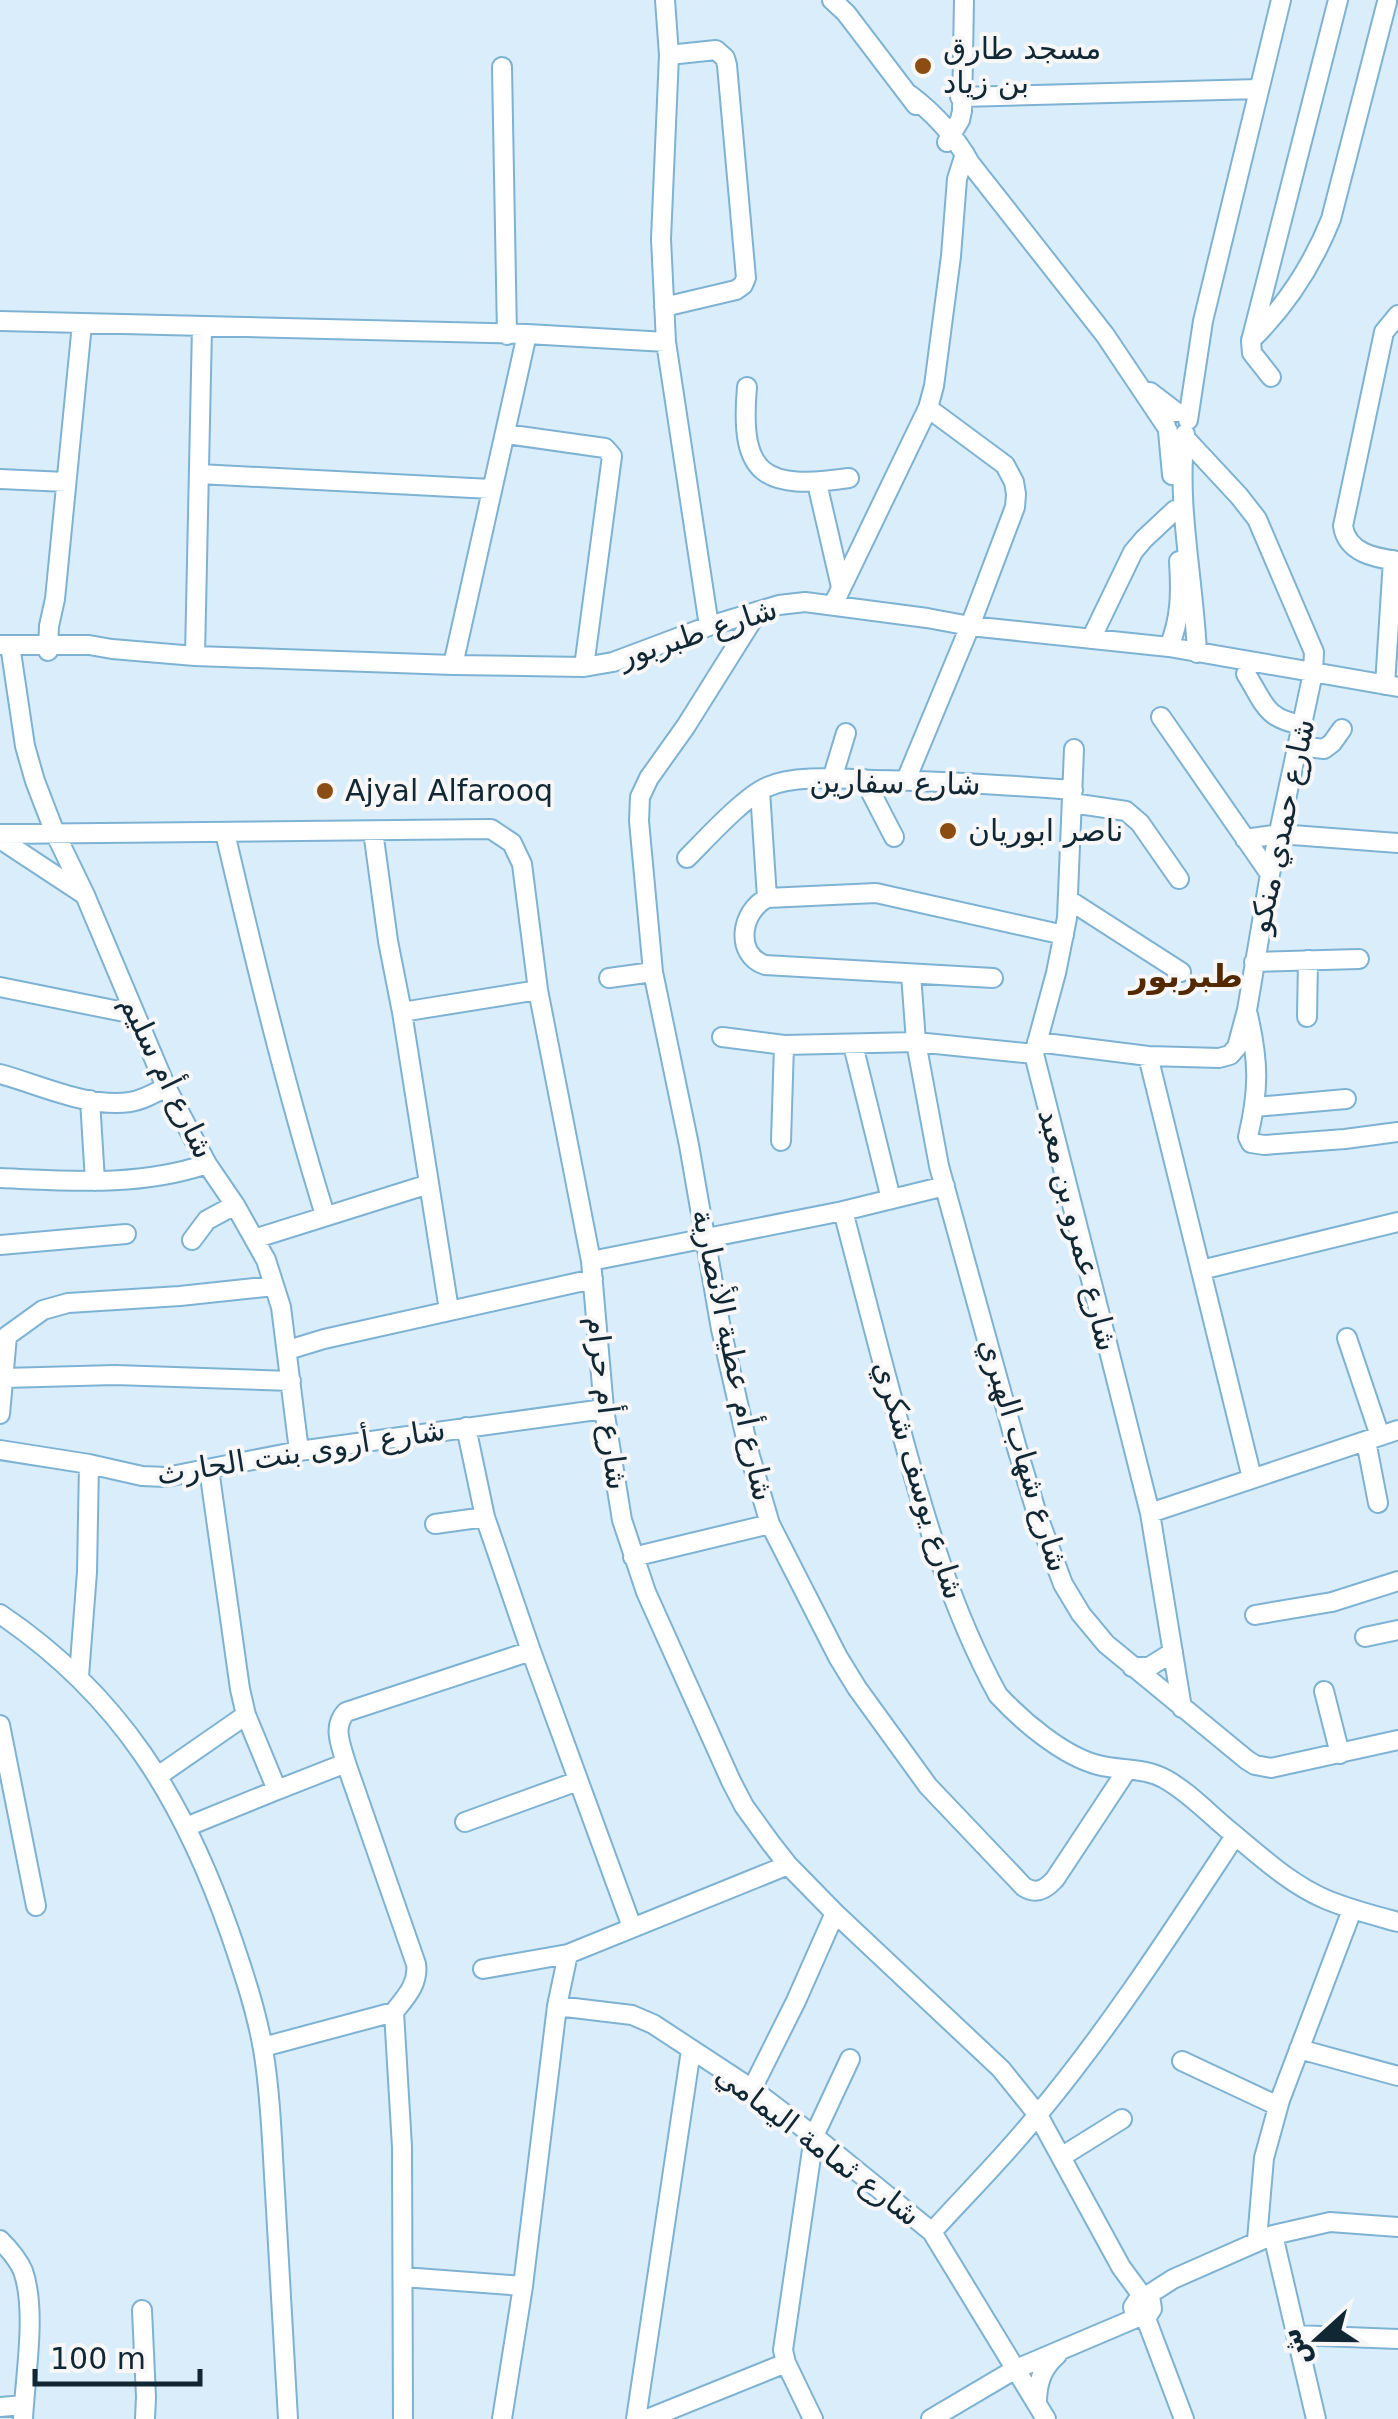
<svg xmlns="http://www.w3.org/2000/svg" width="1398" height="2419" font-family="'DejaVu Sans','Noto Sans Arabic',sans-serif">
	<style>
		.lines { fill: none; stroke-linecap: round; stroke-linejoin: round }
		.minor-casing { stroke: #7eb2d3; stroke-width: 22 }
		.minor { stroke: #fff; stroke-width: 18 }
		.poi-dot { fill: #8c4d12; stroke: #f7f7f7; stroke-width: 4 }
		.labels { text-anchor: middle; stroke-width: 8; stroke-linejoin: round; paint-order: stroke }
		.poi-label { font-size: 30px; fill: #122734; stroke: #f7f7f7; text-anchor: start }
		.street-label { font-size: 30px; fill: #122734; stroke: #f7f7f7 }
		.neighbourhood-label { font-size: 32px; font-weight: bold; fill: #532900; stroke: #f7f7f7 }
	</style>
	<rect width="100%" height="100%" fill="#d9edfb"/>
	<g class="lines">
		<defs>
			<path id="minor" d="M665,0L669,55L661,239L666,342L709,626
				M832,0L846,13L916,105
				M502,67L507,335
				M910,95C935,114 955,136 970,163L1105,335L1166,426
				M960,97L1259,89
				M947,142L960,120L962,111L964,0
				M664,307L736,290L743,285L746,278L727,65L725,58L716,50L669,55
				M1398,315L1384,332L1343,526C1347,553 1375,558 1398,561
				M0,321L527,334L666,342
				M1251,340C1286,306 1313,264 1331,219L1387,2
				M1271,377L1252,353L1251,341L1338,0
				M747,387C739,477 765,490 849,478
				M1150,392L1176,412
				M1188,420L1203,321L1281,0
				M1168,431L1172,475
				M506,434L605,448L612,456L584,667
				M1185,434C1176,503 1194,582 1197,653
				M199,474L491,489
				M0,479L66,482
				M817,483L841,587
				M833,605L928,408L934,386L951,256L957,179L965,154
				M758,611L686,726L649,778L640,797L639,821L653,972L689,1145L721,1329L750,1456L770,1524L838,1657L857,1688L928,1786L1024,1887C1037,1895 1046,1889 1055,1879L1127,1770
				M1091,639L1133,552L1144,539L1175,510
				M0,645H89L112,649L195,656L453,665L584,667L613,662L709,626L779,605L805,602L927,618L970,626L1169,647L1398,687
				M10,645L25,746L35,781L55,833L85,895L166,1087L207,1164L235,1205L266,1260L281,1307L299,1451
				M1169,647C1181,618 1181,592 1179,561
				M48,651L49,626L55,599L82,324
				M195,656L202,327
				M453,665L527,334
				M1246,674C1265,704 1265,719 1303,725
				M1385,685L1393,560
				M1161,717L1270,874
				M1299,746L1324,749L1332,743L1342,729
				M1074,749L1067,918L1056,973L1034,1054L1150,1513L1182,1708
				M832,779L846,733
				M864,779L894,837
				M906,780L970,626L1015,507L1016,494L1014,482L1005,465L928,408
				M760,791L767,898
				M1072,803L1126,811L1140,823L1179,879
				M373,831L388,941L402,1012L449,1310
				M225,833C255,961 286,1089 325,1215
				M0,834L491,829L512,843L522,864L538,990L591,1261L604,1409L622,1520L646,1592L731,1781L744,1806L770,1842L788,1865L835,1913L1001,2069L1038,2115L1121,2267L1143,2297
				M0,839L85,895
				M1245,839L1279,834L1398,843
				M687,858C706,839 744,797 767,787C795,774 843,779 874,780C940,781 1007,785 1073,790
				M1069,900L1181,972
				M1254,962L1359,959
				M911,974L916,1042L939,1166L1016,1445L1037,1514L1063,1584L1081,1614L1106,1644L1247,1760L1255,1765L1271,1768L1398,1740
				M609,978L653,972
				M993,978L765,965C734,954 741,911 767,898L876,893L1064,935
				M0,987L134,1014
				M402,1012L538,990
				M1248,1015C1259,1062 1259,1090 1248,1137L1251,1143L1264,1145L1345,1139L1398,1132
				M1307,1017L1308,960
				M722,1037L784,1045L916,1042L1034,1054
				M1037,1042L1148,1056L1219,1058L1230,1055L1237,1047L1247,1010L1270,874L1313,673L1314,652L1257,519L1239,496L1185,438
				M853,1045L891,1199
				M1148,1056L1252,1478
				M0,1074C41,1085 87,1108 130,1102C143,1100 155,1093 166,1087
				M90,1100L95,1181
				M1255,1107L1346,1099
				M781,1141L784,1045
				M0,1178C70,1181 139,1187 207,1164
				M843,1211C862,1283 880,1355 900,1427C925,1519 952,1611 998,1695C1022,1721 1063,1756 1098,1765C1120,1771 1144,1767 1165,1779C1189,1792 1210,1815 1231,1832C1260,1856 1290,1884 1325,1899C1348,1909 1373,1915 1398,1922
				M254,1239L429,1184
				M192,1240L207,1220L235,1205
				M0,1245L126,1234
				M591,1261L843,1211L945,1186
				M1201,1270L1398,1222
				M1347,1338L1380,1436
				M288,1350L324,1339L593,1279
				M4,1378L115,1375L291,1381
				M0,1414L7,1336L43,1310L68,1303L180,1296L274,1286
				M466,1427L485,1517L531,1651L632,1927
				M1366,1441L1378,1503
				M0,1450L89,1464L142,1476L166,1477L299,1451L604,1409
				M209,1469L240,1689L246,1715L277,1790L346,1763
				M1150,1513L1398,1430
				M435,1524L485,1517
				M633,1557L770,1524
				M0,1614C120,1695 183,1799 230,1933C243,1971 256,2009 263,2049C271,2096 272,2145 275,2192C279,2268 284,2343 288,2419
				M1255,1615L1332,1602L1398,1581
				M1365,1637L1398,1630
				M1132,1667H1149L1173,1652
				M79,1676L87,1572L89,1464
				M1324,1691L1340,1754
				M0,1725L36,1906
				M158,1776L246,1715
				M465,1822L578,1781
				M186,1827L277,1790
				M483,1969L568,1954L788,1865
				M557,2006L632,2015L653,2024L752,2089L814,2136L932,2232L1046,2419
				M394,2012L402,2147L403,2419
				M263,2047L394,2012C405,1998 419,1984 416,1964L346,1763C341,1745 332,1727 346,1712L531,1651
				M1299,2049L1398,2076
				M1182,2061L1278,2106
				M752,2089L796,2001L835,1913
				M1061,2157L1122,2119
				M932,2232C968,2192 1007,2154 1040,2112C1112,2025 1173,1930 1235,1836
				M1273,2235L1316,2419
				M0,2240C9,2249 18,2259 23,2271C37,2310 25,2377 23,2419
				M1257,2240L1264,2158L1280,2100L1352,1910
				M403,2277L523,2286
				M1145,2297L1151,2302L1152,2309L1148,2315L1141,2316L1134,2311L1133,2307L1139,2298L1145,2297L1173,2279L1273,2235L1330,2222L1398,2227
				M142,2310L146,2397L145,2419
				M1145,2316L1184,2419
				M1296,2335L1398,2339
				M1037,2403C1037,2383 1042,2368 1057,2355
				M0,2407L23,2405
				M502,2419L523,2286L557,2006L568,1954
				M636,2419L691,2050
				M647,2419L786,2363
				M813,2419L786,2363L783,2350L814,2136L850,2059
				M931,2419L1014,2370L1141,2316"/>
		</defs>
		<!-- minor casing -->
		<use href="#minor" class="minor-casing"/>
		<!-- minor -->
		<use href="#minor" class="minor"/>
	</g>
	<!-- markers -->
	<g class="poi-dot">
		<circle cx="923" cy="66" r="10"/>
		<circle cx="325" cy="791" r="10"/>
		<circle cx="948" cy="831" r="10"/>
	</g>
	<g class="labels">
		<!-- poi labels -->
		<g class="poi-label">
			<text x="943" y="59">مسجد طارق<tspan x="943" dy="34">بن زياد</tspan></text>
			<text x="345" y="801">Ajyal Alfarooq</text>
			<text x="968" y="841">ناصر ابوريان</text>
		</g>
		<!-- street labels -->
		<g class="street-label">
			<text transform="translate(698 633) rotate(-18)" y="10">شارع طبربور</text>
			<text transform="translate(895 783) rotate(1)" y="10">شارع سفارين</text>
			<text transform="translate(1282 826) rotate(-78)" y="10">شارع حمدي منكو</text>
			<text transform="translate(167 1077) rotate(64)" y="10">شارع أم سليم</text>
			<text transform="translate(1078 1230) rotate(76)" y="10">شارع عمرو بن معبد</text>
			<text transform="translate(733 1355) rotate(78)" y="10">شارع أم عطية الأنصارية</text>
			<text transform="translate(607 1403) rotate(83)" y="10">شارع أم حرام</text>
			<text transform="translate(301 1452) rotate(-9)" y="10">شارع أروى بنت الحارث</text>
			<text transform="translate(1024 1455) rotate(73)" y="10">شارع شهاب الهبري</text>
			<text transform="translate(919 1480) rotate(73)" y="10">شارع يوسف شكري</text>
			<text transform="translate(818 2145) rotate(37)" y="10">شارع ثمامة اليمامي</text>
		</g>
		<!-- neighbourhood labels -->
		<g class="neighbourhood-label">
			<text x="1186" y="987">طبربور</text>
		</g>
	</g>
	<!-- north arrow -->
	<g transform="translate(1318 2339) rotate(249)" stroke="#f7f7f7" stroke-width="8" paint-order="stroke">
	<path d="M0-8L18 38L0 25L-18 38Z" fill="#122734"/>
	<text y="-15" font-size="28" font-weight="bold" text-anchor="middle" fill="#122734">ش</text>
	</g>
	<!-- scale -->
	<path d="M35 2369v15h165v-15" fill="none" stroke="#122734" stroke-width="5"/>
	<text x="50" y="2369" font-size="30" fill="#122734" stroke="#f7f7f7" stroke-width="8" paint-order="stroke">100 m</text>
</svg>
